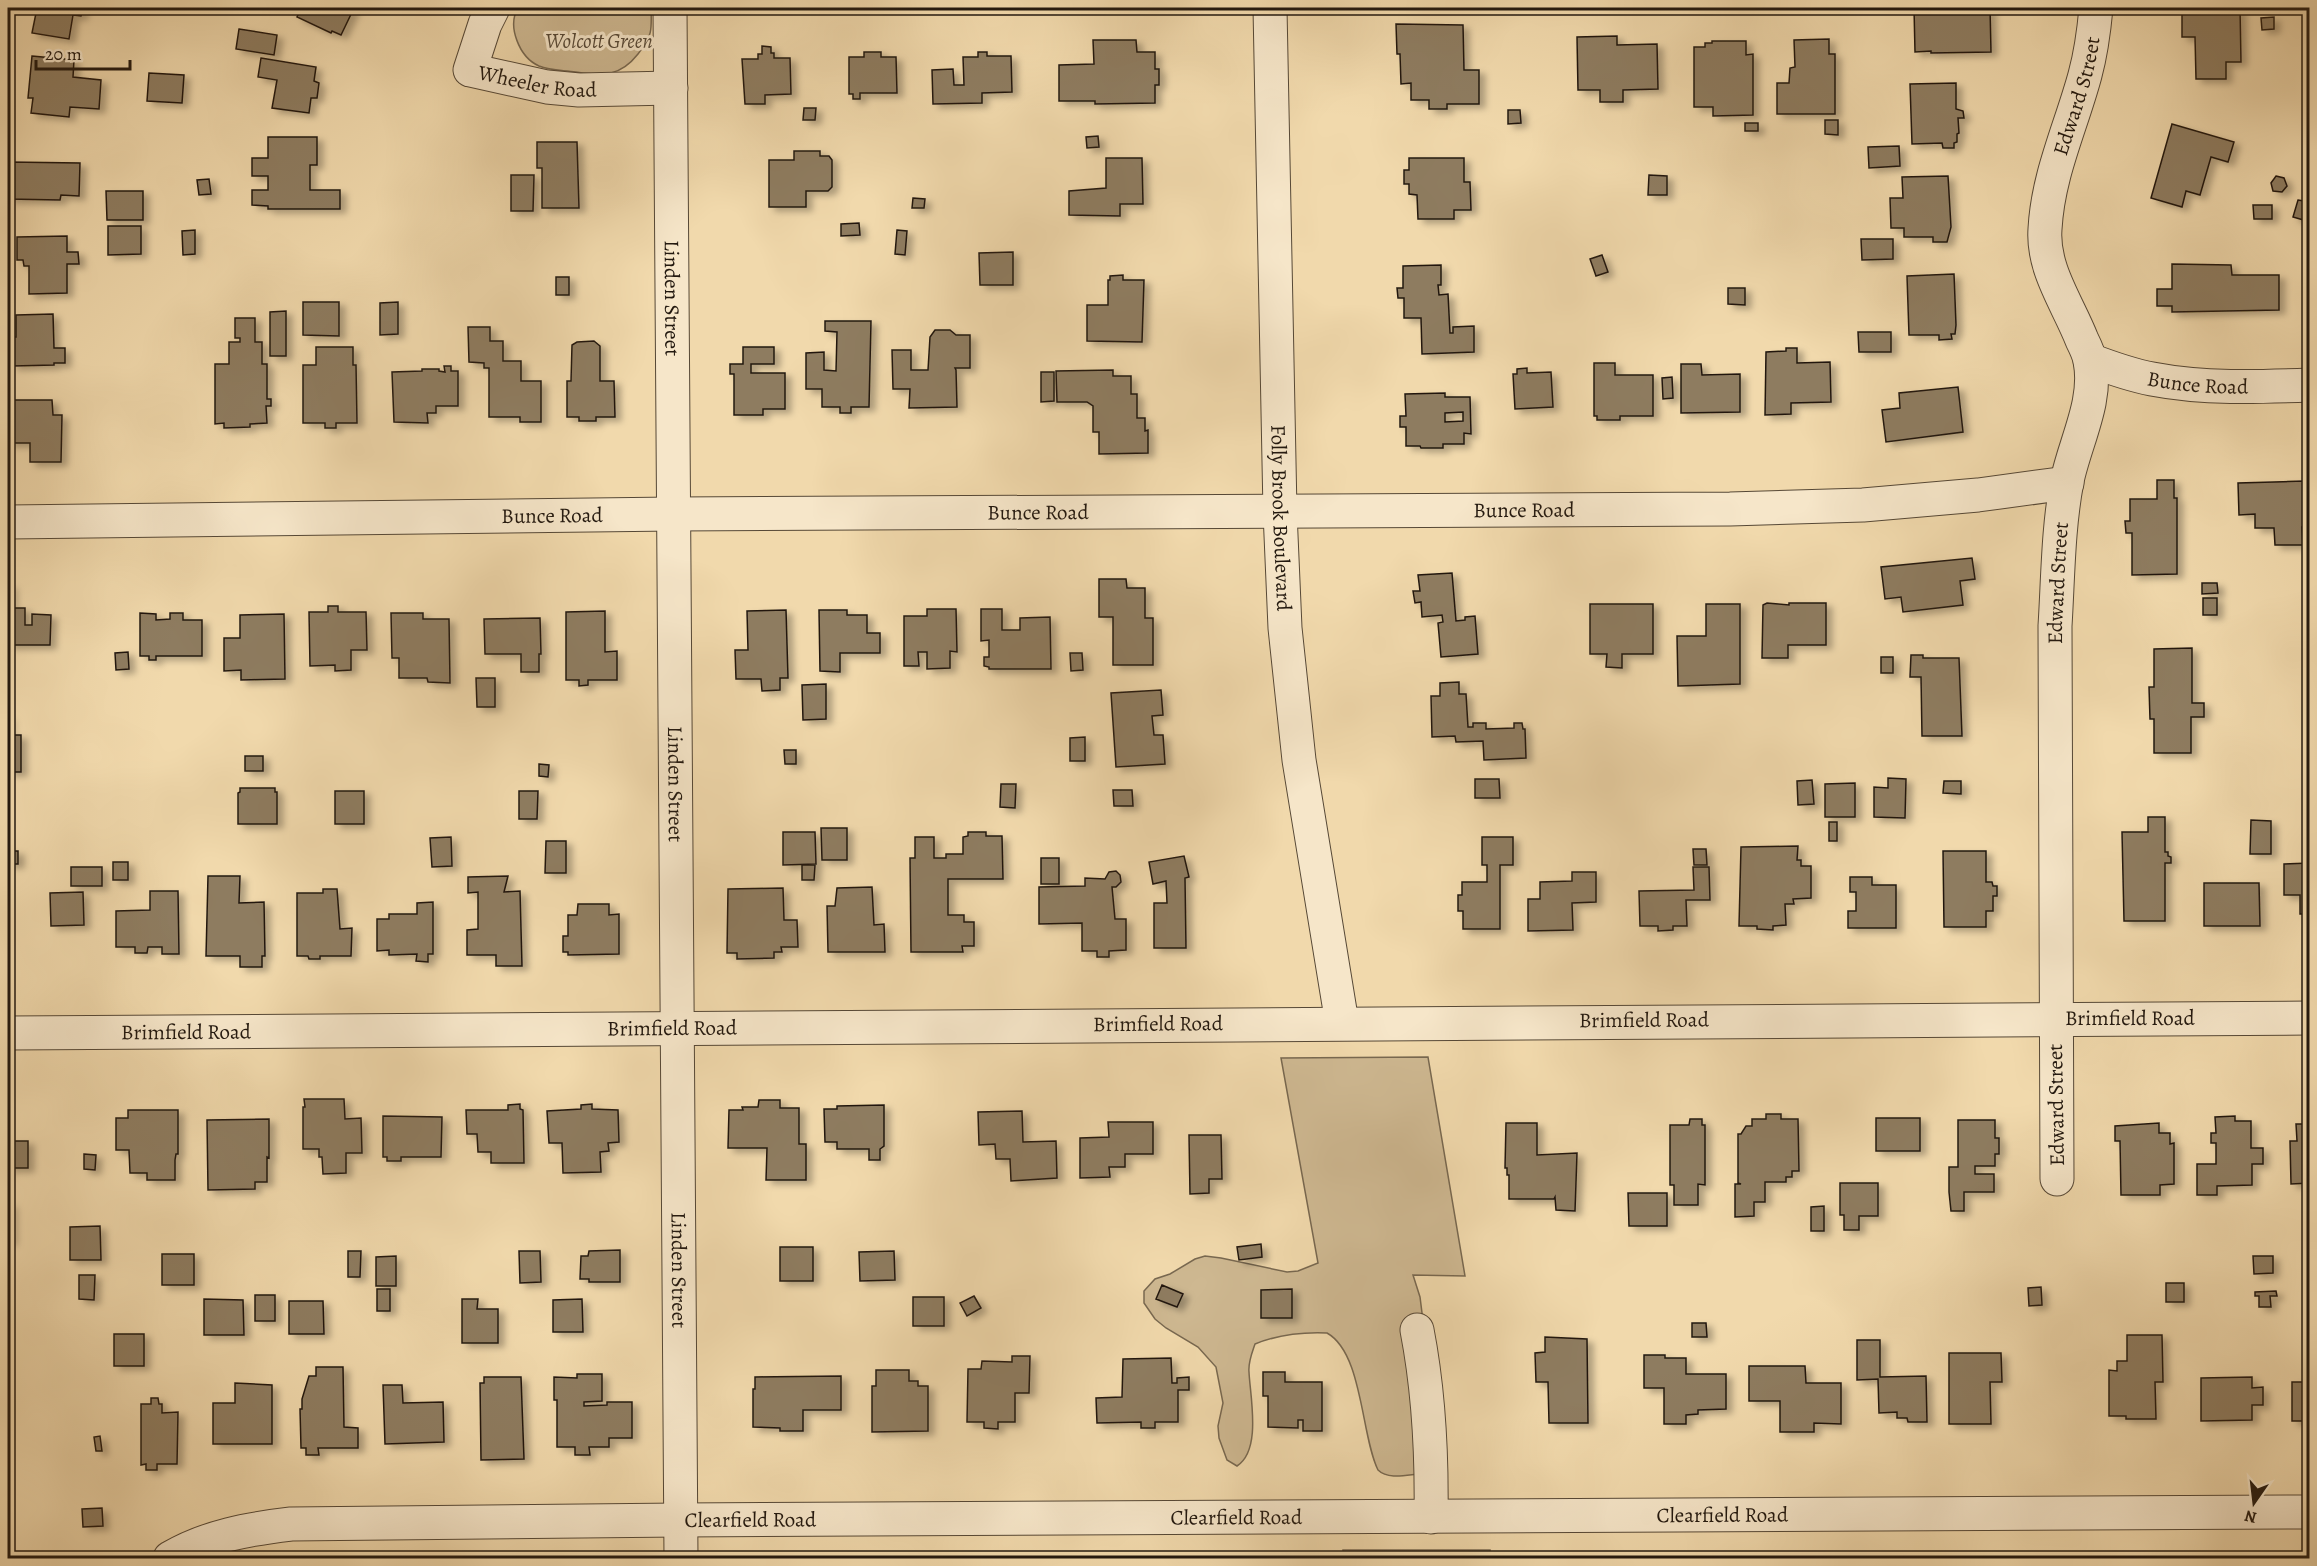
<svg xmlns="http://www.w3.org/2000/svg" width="2317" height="1566" font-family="Alegreya,serif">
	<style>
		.green { fill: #ceb891; stroke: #786850; stroke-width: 1.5 }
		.building { fill: #8e7c61; stroke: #22180f; stroke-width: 1.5; fill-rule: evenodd; filter: url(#shadow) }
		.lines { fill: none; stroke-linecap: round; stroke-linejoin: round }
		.minor-casing { stroke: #564836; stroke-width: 35 }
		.minor { stroke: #f6e6c9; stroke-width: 33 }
		.labels { text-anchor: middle; stroke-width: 6; stroke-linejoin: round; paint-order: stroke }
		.park-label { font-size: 21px; font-style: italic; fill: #564836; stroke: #f6e6c9 }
		.street-label { font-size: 21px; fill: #22180f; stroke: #f6e6c9 }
	</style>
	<defs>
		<filter id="shadow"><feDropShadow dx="6" dy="4" stdDeviation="3" flood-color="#0004"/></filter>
	</defs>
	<rect width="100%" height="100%" fill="#f1d9ac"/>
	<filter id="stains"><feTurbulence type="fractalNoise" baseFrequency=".00333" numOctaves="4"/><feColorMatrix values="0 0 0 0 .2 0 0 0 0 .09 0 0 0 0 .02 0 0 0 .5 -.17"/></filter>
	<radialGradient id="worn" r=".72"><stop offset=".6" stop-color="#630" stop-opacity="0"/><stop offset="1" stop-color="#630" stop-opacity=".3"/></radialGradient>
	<!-- green -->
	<path class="green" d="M518,8H651C652,31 652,36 638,54C620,77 603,76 576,72C564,70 551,71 539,66C519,57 507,26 518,8Z
		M1428,1057L1465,1276L1413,1275L1420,1297L1429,1369L1419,1474C1407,1475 1388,1480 1378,1470C1361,1436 1363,1353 1327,1333C1303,1332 1277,1335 1255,1344C1252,1353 1248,1362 1249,1372C1250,1396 1262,1450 1237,1466L1227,1460L1219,1438L1218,1426L1223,1403L1216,1367L1198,1347L1166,1328L1155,1319L1144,1303V1291L1155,1279L1170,1274L1195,1259L1205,1256L1221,1258L1287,1272L1298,1271L1318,1263L1281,1058Z
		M1343,1550H1490V1558H1343Z"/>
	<!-- building -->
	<path class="building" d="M37,8H83L81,16L73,15L69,39L32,33Z
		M287,8H354L341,35L332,31L331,33L297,17L299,13Z
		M1914,8H1990L1991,52L1931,53V51L1915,52Z
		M2195,8H2240L2241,62H2226V79H2196L2195,37H2182V12H2195Z
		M2274,17V29L2262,30L2261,18Z
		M1396,24L1463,25L1464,70H1479V104H1447V109H1429V100H1411V83L1401,84L1400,54H1397Z
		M239,29L277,35L274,55L236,49Z
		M1617,36V45L1657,44L1658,89L1623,90V102H1600V90H1578L1577,37Z
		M1829,39V54H1835V114H1777V83H1789L1790,68L1795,67L1794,40Z
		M1093,40H1136L1137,52H1155V69H1159V85H1155V103L1095,104V101H1059V65L1094,64Z
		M1712,41H1746V55L1753,54V115L1713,116V107H1694V47H1705V43H1712Z
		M762,46L771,47V53H774V58H790L791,94L765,95V104H745L742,59H758V54H762Z
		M864,52H881V57H896L897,93H860V99H853V94H849V57H864Z
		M978,52H987V56H1011L1012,92L982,93V103L933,104L932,70L953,69L954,85H964L963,57H978Z
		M32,56L74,60L73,77L101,80L99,109L70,107L69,117L31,113L33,98H28Z
		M261,58L316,67L314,81L319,83L317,98H311L309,113L272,108L277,80L258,77Z
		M149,73L184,75L182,103L147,101Z
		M1956,83V109L1963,111L1964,118H1958L1959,133L1957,134V142L1954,143V148H1943L1942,143L1912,144L1910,84Z
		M804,108H816L815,120H803Z
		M1508,110H1520L1521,123L1508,124Z
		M1825,120H1838V135L1825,134Z
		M1745,123H1758V131H1745Z
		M2172,124L2234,142L2228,162L2211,157L2200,195L2186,191L2182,207L2151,198Z
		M1098,136L1099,147L1087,148L1086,137Z
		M268,137H317V165H310V190H340V209H268V206L252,205V190H268V176H252V158H268Z
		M537,142H577L579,208H542V168H537Z
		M1899,146L1900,166L1869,168L1868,147Z
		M794,151H820V156H829L832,160V187L828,191H806V207H769V160H794Z
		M1106,158H1142L1143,204H1120V216L1069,215V191L1106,188Z
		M1409,158H1464V182H1470L1471,210H1454V219H1418L1417,195L1409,194V184H1404V170H1409Z
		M8,162L80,163L79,196L61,195L60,200L8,199Z
		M511,175H534L533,211H511Z
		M1649,175L1667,176V195H1648Z
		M1948,176L1951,227L1947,242H1933V237H1904V228H1891L1890,198H1903L1902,177Z
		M2276,176L2284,178L2287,186L2282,192L2273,191L2271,183Z
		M209,179L211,194L199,195L197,180Z
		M106,191H143V220H107Z
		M913,198L925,199L924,208H912Z
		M2298,200L2310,202L2307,221L2293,217Z
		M2253,205H2272V219H2254Z
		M859,223L860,235L841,236V224Z
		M108,226H141V254L108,255Z
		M195,230V254L183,255L182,231Z
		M897,230L907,231L905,255L895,254Z
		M67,236V252H78L79,264H67V293L29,294V266H24L23,260H17V237Z
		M1861,239H1893V259L1862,260Z
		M2307,250H2310V293H2307Z
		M1013,252V285H980L979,253Z
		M1602,255L1608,272L1596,276L1590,259Z
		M2172,264L2231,265L2232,275H2279V310L2172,312V306H2157V289H2172Z
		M1441,265V285H1438L1439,295L1448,294L1450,333H1453V327L1474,326V352L1422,354L1421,318H1404V298H1398L1397,288H1403V266Z
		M1954,274L1956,325L1955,334H1951L1952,339L1939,340V335H1909L1907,276Z
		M1123,275V280H1144L1142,342L1087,341V305H1108V280H1110V276Z
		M556,277H569V295H556Z
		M1728,288H1745V305L1728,304Z
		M303,302H339V336L303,335Z
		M398,302V334L380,335V303Z
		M286,311V356H270V312Z
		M53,314L54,348H65V363H54V365L12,366V337H16V315Z
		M235,318H255V342H262V364H267V399H271V406H266L267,423L250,424V427L224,428V423L215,424V364H229V342H240V338H235Z
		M825,321H871L869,407H851V413H840V407H822V389H806V353L824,352V370L836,371L837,332L825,331Z
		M468,327H490V341H503V361H521V381H541V422H520V417H489V368H484V363L469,362Z
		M935,330H950L956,335H970V368H955L956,370L957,407L909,408L910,389H893L892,350H911V370H928L930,337Z
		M1858,332H1891V352H1859Z
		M594,341L600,346V381H614L615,417H596V421H579V417H567V381H571L572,345L577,342Z
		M316,347H353V365H356L357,423H336V428H325V423H303V365H316Z
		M743,347H774V364H751V373H785V409H763V415H734V374H730V364H743Z
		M1786,348H1797V363L1830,362L1831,402L1791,403V414L1765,415L1766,352L1786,351Z
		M1594,363H1615V375H1653V416H1620V420H1597V416H1594Z
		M1681,364H1701L1702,375L1740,374V412L1681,413Z
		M444,366H451V371H458V406H436V413H427L428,423L394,422L392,372L422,371V369H439V371L445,372Z
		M1527,368V373L1551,372L1553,407L1515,409L1513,374H1517V369Z
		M1113,370V376H1131V394H1137V418H1145V431L1148,430V453L1099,454V432H1093V406L1087,402H1057L1056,371Z
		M1041,372H1054V401L1041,402Z
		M1672,377L1673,398L1663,399L1662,378Z
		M1958,387L1963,432L1886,442L1882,410L1900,408L1899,393Z
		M1445,393V397H1470L1471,434L1464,433V444H1443V448H1421L1420,446H1406V427H1400V416H1406L1405,394ZM1463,412V421L1445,422V413Z
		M8,400H52L53,415H62L61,462H30V443H8Z
		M2157,480H2174V498H2177V574L2132,575V533H2126L2125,521H2130V499H2157Z
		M2305,481L2310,482V527H2302L2303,545H2275L2274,528H2255V514L2239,515L2238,483Z
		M1972,558L1975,579L1960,581L1963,605L1903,612L1901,597L1885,599L1881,567Z
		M1452,573L1456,621L1465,620V617L1475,616L1478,654L1441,657L1438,623L1443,622L1442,615L1422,617L1421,602L1415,603L1413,591H1420L1418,575Z
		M1099,579H1126L1127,588H1145V618H1153V665H1113V617H1099Z
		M2202,583H2217L2218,593L2202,594Z
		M8,585H11V608H25V625H32V614L51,615L50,645H8Z
		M2203,598H2217V615H2203Z
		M1767,603L1789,605V603H1826V645H1788V658H1762L1763,605Z
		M1590,604H1653V654H1622V668L1606,667L1607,654H1590Z
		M1706,604H1740V684L1678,686L1677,636H1706Z
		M328,606H338V612H366L367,650H351V670L335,671V665L310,666L309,612H328Z
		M927,609H956L957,652L950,651V668L927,669V652H918L919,666H904V616H927Z
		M981,609H1002V630H1020V618L1050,617L1051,669H989V667L984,666V657H989V640L981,641Z
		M786,610L788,678H780V690L762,691L761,679H736L735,650H748L747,611Z
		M819,610H847V615H867V633H880V653H840V672L820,671Z
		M605,611V652L617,651V680H588V685L579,686V680H566V612Z
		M140,613L156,614V620L170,619V613H183V620H202V656H156V660H149V656H140Z
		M391,613H423V619H449L450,683L428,682L427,678H399V658H392Z
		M284,614L285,679L241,680V670L224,671V638H240V615Z
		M540,618L541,654H539V672H521V654H485L484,619Z
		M2192,648V703H2204V717H2191V753H2154V719H2150L2149,687H2154V649Z
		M128,652L129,669L116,670L115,653Z
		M1070,653H1082L1083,670L1071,671Z
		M1911,655H1923V658H1959L1962,736H1922L1921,677H1910Z
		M1881,657H1893V673H1881Z
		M476,678H495V707H477Z
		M1459,682V694H1466L1468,727H1473V723H1486V729L1514,728V723H1522L1523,729H1525L1526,758L1484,760L1483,741L1456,742L1455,736L1432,737L1431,696H1440V683Z
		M826,684V719L803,720L802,685Z
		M1161,690L1163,715L1152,716L1154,735H1163L1165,764L1116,767L1111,693Z
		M8,717H9V735H21V772H8Z
		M1085,737V761H1070V738Z
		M784,750H796V764H785Z
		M245,756H263V771H245Z
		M539,764L549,765L548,777L539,776Z
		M1888,778L1906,779L1905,818L1874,817V787L1888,788Z
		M1475,779H1499L1500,798H1475Z
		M1812,780L1814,804L1798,805L1797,781Z
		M1944,781H1961V794L1943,793Z
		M1855,783V817H1825V784Z
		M1001,784H1016L1015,808L1000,807Z
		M240,788H275V792H277V824H238V793L240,792Z
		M1113,790H1132L1133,806H1114Z
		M335,791H364V824H335Z
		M519,791H538L537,819H519Z
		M2148,817H2165V852H2168V856L2171,857V863H2165V921H2124L2122,832H2148Z
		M2251,820L2271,821V854H2250Z
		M1829,822H1837V841H1829Z
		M821,828H847V860H822Z
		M783,832H815L816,864L783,865Z
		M968,832H986V836H1002L1003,879H948V915H964V922H974V946H962L963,952H911L910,858H915V837H934V858H946V854H963V837L968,836Z
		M451,837L452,866L432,867L430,838Z
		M1482,837H1513V865H1500V929H1463V911H1458V895H1462V882H1487V865H1482Z
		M546,841H566V873H545Z
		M1798,846L1797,860H1801V866H1811V898L1793,899L1794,904H1785L1786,925L1773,926V930L1757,929V926H1739L1741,847Z
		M1693,849H1706L1707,865H1694Z
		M8,851H18V864H8Z
		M1943,851H1986V882H1992L1993,886H1997V896H1993V911H1986V927H1944Z
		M1184,856L1189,877L1185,878L1186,948H1154V903H1167L1166,881L1153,884L1149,862Z
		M1041,858H1059V884H1041Z
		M113,862H128V880H113Z
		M2310,863V914H2300V895H2284V864Z
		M802,865H815L814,880H802Z
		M71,867H102V886H71Z
		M1693,867H1709L1710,900H1686L1687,926H1673V930L1658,931V926H1640L1639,891L1694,890Z
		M1116,871L1120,875L1121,882L1116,887H1112L1115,919H1126V950L1109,951V957H1097V951H1082V923L1039,924V887L1085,886V878L1105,879L1109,872Z
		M1572,872H1596V902L1572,903L1573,930L1528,931V899H1540V882L1572,881Z
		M208,876H240L239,903L264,902L265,956H262V967H240V956H206Z
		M508,876L504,892L520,891L522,966H496V955H467V930L478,929V892L468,893V877Z
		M1850,877H1872V885H1896V928H1848V911H1856V892H1850Z
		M2204,883H2259L2260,926H2204Z
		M872,887L874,925L884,924L885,952H828L827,906H835L837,888Z
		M783,888L784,920H797L798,947H781L782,952H774V958L737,959V953H727L728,889Z
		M323,889H337L340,929L352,928L351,956H320V959H309L308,956H297V893H323Z
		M150,891H178L179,954H162V947H148L147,953H135V947H116V911L150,910Z
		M83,892L84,925L51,926L50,893Z
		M433,902V954H428V962L416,961L417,954L389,955V950L377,951V919H389V914H417V903Z
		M578,904H609V915L619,914V954L568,955V952H563V936H568V915H577Z
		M304,1099H344L345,1119L361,1118L362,1153H346V1173L323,1174L322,1157H319V1149H303V1107H305Z
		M759,1100H780V1108H799V1144H806V1180H766L767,1148H728L729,1110H743L742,1107H758Z
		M520,1104V1109L523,1110L524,1163H491V1152H478L477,1134H467L466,1110H508V1105Z
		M592,1104V1109L618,1110L619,1142L608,1143L609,1151L600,1152L601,1172L563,1173L562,1143H549L547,1111L581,1109V1105Z
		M884,1105V1146L880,1149V1160H869V1149H837V1142H825L824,1109H837V1106Z
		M128,1110H178V1154H176L175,1160V1180H147V1173H130L129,1150H116V1118H128Z
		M1022,1111L1023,1142L1056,1141L1057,1178L1011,1181L1010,1159H996L995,1144L979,1145L978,1112Z
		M1766,1114H1781V1119H1798L1799,1171H1792V1177H1786V1182H1765V1202H1754V1216L1735,1217V1184H1741L1738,1183V1134H1741L1746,1126H1752V1119H1766Z
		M383,1116L442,1117L441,1157H401V1161H387V1157H383Z
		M2235,1116V1121H2251V1148H2263V1164H2252V1185L2217,1186V1195H2197V1164H2216V1143H2211V1133H2216L2215,1117Z
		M1876,1118H1920V1151H1876Z
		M269,1119V1158L267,1157V1182H255V1189L208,1190L207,1120Z
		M1690,1119H1702V1125H1705V1185L1698,1184V1205H1674V1185H1670V1125H1689Z
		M1958,1120H1995V1138H1999V1154H1995V1166H1975V1174H1994V1192H1964V1211H1951L1949,1192V1167H1958Z
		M1108,1122H1153V1154H1125V1167H1109L1110,1177L1080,1178V1138L1109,1137Z
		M1506,1123H1537V1155L1577,1153L1575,1211L1556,1210L1555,1197L1554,1199H1509V1175H1507V1168H1505Z
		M2159,1123V1133H2170V1144L2174,1143V1184L2160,1185V1195H2121L2120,1141H2115V1126Z
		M2296,1124H2310V1183L2291,1184L2290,1141H2297Z
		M1189,1135H1221L1222,1179H1209V1193L1190,1194Z
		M8,1139L9,1147L14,1146V1141H28V1168H8V1173Z
		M84,1154L96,1155L95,1170L84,1169Z
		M1840,1183H1878V1216H1859V1230H1844V1215H1840Z
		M1628,1193H1667V1226H1629Z
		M8,1204H11V1241H8Z
		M1824,1206V1231H1811V1207Z
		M100,1226L101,1260H70V1227Z
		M1261,1244L1262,1257L1239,1260L1237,1247Z
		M780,1247H813V1281H780Z
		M620,1250V1282H589V1279H580L581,1256H588L589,1251Z
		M348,1251H361L360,1277H348Z
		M519,1251H540L541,1282L520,1283Z
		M894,1251L895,1280L860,1281L859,1252Z
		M162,1254H194V1285H162Z
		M396,1256V1286H376V1257Z
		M2253,1256H2273V1273L2254,1274Z
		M79,1275H95L94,1300L79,1299Z
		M2166,1283H2184V1302H2166Z
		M1162,1285L1183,1294L1177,1307L1156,1299Z
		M2041,1287L2042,1305L2029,1306L2028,1288Z
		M377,1289H390V1311H377Z
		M1292,1289V1318H1261V1290Z
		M2276,1291L2277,1296H2270L2271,1307H2259V1296H2255V1292Z
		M255,1295H275V1321H255Z
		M974,1296L981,1308L967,1316L960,1303Z
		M913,1297H944V1326H913Z
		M204,1299L243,1300L244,1335H204Z
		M462,1299H478L477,1309H498V1343H462Z
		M582,1299L583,1332H553V1300Z
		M289,1301H323L324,1334H289Z
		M1692,1323H1706L1707,1337H1692Z
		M114,1334H144V1366H114Z
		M2127,1335H2162L2163,1382H2155L2156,1419H2126V1416H2109V1370L2117,1371V1361H2127Z
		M1545,1337L1587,1339L1588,1423H1549L1548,1382H1536L1535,1353L1545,1352Z
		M1857,1340H1880V1377L1926,1376L1927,1422H1908L1907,1418H1897V1412L1879,1413L1878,1379L1857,1380Z
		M1949,1353H2001L2002,1382H1990L1991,1424H1949Z
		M1644,1355H1665V1358H1686V1374H1726V1409L1698,1410V1414L1686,1415V1424H1664V1388H1644Z
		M1012,1356H1030L1029,1393H1015V1422H998V1429L984,1428V1422H967L968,1369H981L982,1361L1012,1362Z
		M1171,1358L1172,1383H1177V1378L1189,1377V1390H1178V1422H1155V1428H1141V1422L1097,1423L1096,1398L1122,1397L1123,1359Z
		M1749,1366H1805L1806,1383H1841V1424L1814,1423V1432H1780V1401H1749Z
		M316,1367H343L344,1427L358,1428V1448H318L319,1455H306V1448H301L300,1409H302V1399L309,1376H316Z
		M876,1370H909V1381H918V1386H928V1431L872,1432V1386H876Z
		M1263,1372H1285V1382H1322V1431H1303V1420H1298V1428L1268,1427V1396H1263Z
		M577,1374H602V1401L584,1402V1406L607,1405V1402H632V1438H609V1447H589L590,1455H575V1447H557V1400H554V1377L577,1378Z
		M841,1376V1410H803V1431H780V1428L753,1427V1389H755V1377Z
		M484,1377H521L524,1459L481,1460L480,1383H484Z
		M2252,1377V1388L2263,1387V1405H2252V1420L2201,1421V1378Z
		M2292,1382H2310V1421H2292Z
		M235,1383L272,1385V1444H213V1403H235Z
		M383,1385H402L403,1403L443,1402L444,1442L385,1444Z
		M151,1398H158L159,1404H162V1413L178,1412L177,1464H157V1470H146V1464L141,1465V1404H151Z
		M100,1436L102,1451H96L94,1437Z
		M102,1508L103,1526L83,1527L82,1509Z"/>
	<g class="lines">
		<defs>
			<g id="minor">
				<path id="s1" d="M493,8L485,24L470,70L547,87L579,90L671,88"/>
				<path id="s2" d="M670,8L681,1558"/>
				<path id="s3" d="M1270,8L1280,512L1285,628L1299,760L1342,1023"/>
				<path id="s4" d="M2090,360C2111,368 2131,375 2152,379C2204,389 2257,387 2310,385"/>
				<path id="s5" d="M8,522L674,514L1730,509L1863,505L1978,495L2067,483"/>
				<path id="s6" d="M8,1033C775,1029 1542,1017 2310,1018"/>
				<path id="s7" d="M2057,1179L2055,626C2058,578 2058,528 2067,481C2075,442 2098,401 2090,361C2089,354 2085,346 2082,340C2068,304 2042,269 2045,229C2048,174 2071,127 2085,75C2091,53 2094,30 2096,8"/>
				<path d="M1417,1330C1429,1392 1432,1455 1431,1517"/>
				<path id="s8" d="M170,1558C208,1536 248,1529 291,1524L680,1520L2310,1512"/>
			</g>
		</defs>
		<!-- minor casing -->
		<use href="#minor" class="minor-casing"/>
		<!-- minor -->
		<use href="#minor" class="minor"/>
	</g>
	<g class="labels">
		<!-- park labels -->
		<g class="park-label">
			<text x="599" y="48">Wolcott Green</text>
		</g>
		<!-- street labels -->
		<g class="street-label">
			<text dy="7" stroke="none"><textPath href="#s1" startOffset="135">Wheeler Road</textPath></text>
			<text dy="7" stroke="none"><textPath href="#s7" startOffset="1100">Edward Street</textPath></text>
			<text dy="7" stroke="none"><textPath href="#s2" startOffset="290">Linden Street</textPath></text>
			<text dy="7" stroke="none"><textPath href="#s4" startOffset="111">Bunce Road</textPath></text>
			<text dy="7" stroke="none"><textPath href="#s5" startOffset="1516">Bunce Road</textPath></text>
			<text dy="7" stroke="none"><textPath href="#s5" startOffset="1030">Bunce Road</textPath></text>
			<text dy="7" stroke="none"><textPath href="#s5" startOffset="544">Bunce Road</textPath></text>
			<text dy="7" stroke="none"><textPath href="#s3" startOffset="510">Folly Brook Boulevard</textPath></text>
			<text dy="7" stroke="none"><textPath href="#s7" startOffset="596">Edward Street</textPath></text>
			<text dy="7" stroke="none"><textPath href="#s2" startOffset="776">Linden Street</textPath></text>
			<text dy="7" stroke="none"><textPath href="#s6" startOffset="2122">Brimfield Road</textPath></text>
			<text dy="7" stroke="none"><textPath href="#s6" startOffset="1636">Brimfield Road</textPath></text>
			<text dy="7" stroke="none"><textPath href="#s6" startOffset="1150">Brimfield Road</textPath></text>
			<text dy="7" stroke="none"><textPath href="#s6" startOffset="664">Brimfield Road</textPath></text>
			<text dy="7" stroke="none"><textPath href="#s6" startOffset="178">Brimfield Road</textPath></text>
			<text transform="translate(2056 1105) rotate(-91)" y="7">Edward Street</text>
			<text dy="7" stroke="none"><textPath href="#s2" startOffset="1262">Linden Street</textPath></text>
			<text dy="7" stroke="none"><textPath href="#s8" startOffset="1558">Clearfield Road</textPath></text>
			<text dy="7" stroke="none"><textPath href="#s8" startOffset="1072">Clearfield Road</textPath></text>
			<text dy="7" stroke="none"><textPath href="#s8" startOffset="586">Clearfield Road</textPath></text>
		</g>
	</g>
	<!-- margin -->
	<rect width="2317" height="1566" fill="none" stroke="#f1d9ac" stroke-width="30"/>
	<rect x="9" y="9" width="2299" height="1548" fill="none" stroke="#22180f" stroke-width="3"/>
	<rect x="15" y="15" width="2287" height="1536" fill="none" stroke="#22180f" stroke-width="1.5"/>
	<!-- north arrow -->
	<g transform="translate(2254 1503) rotate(194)" stroke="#f6e6c9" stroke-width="4.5" paint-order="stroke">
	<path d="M0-4.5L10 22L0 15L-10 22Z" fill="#22180f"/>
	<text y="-9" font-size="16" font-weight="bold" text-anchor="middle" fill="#22180f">N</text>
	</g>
	<!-- scale -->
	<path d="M36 60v9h94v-9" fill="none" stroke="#22180f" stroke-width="3"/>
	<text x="45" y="60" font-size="18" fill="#22180f" stroke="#f6e6c9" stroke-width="4.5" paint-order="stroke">20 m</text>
	<rect width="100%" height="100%" filter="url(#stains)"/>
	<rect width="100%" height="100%" fill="url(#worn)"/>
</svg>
